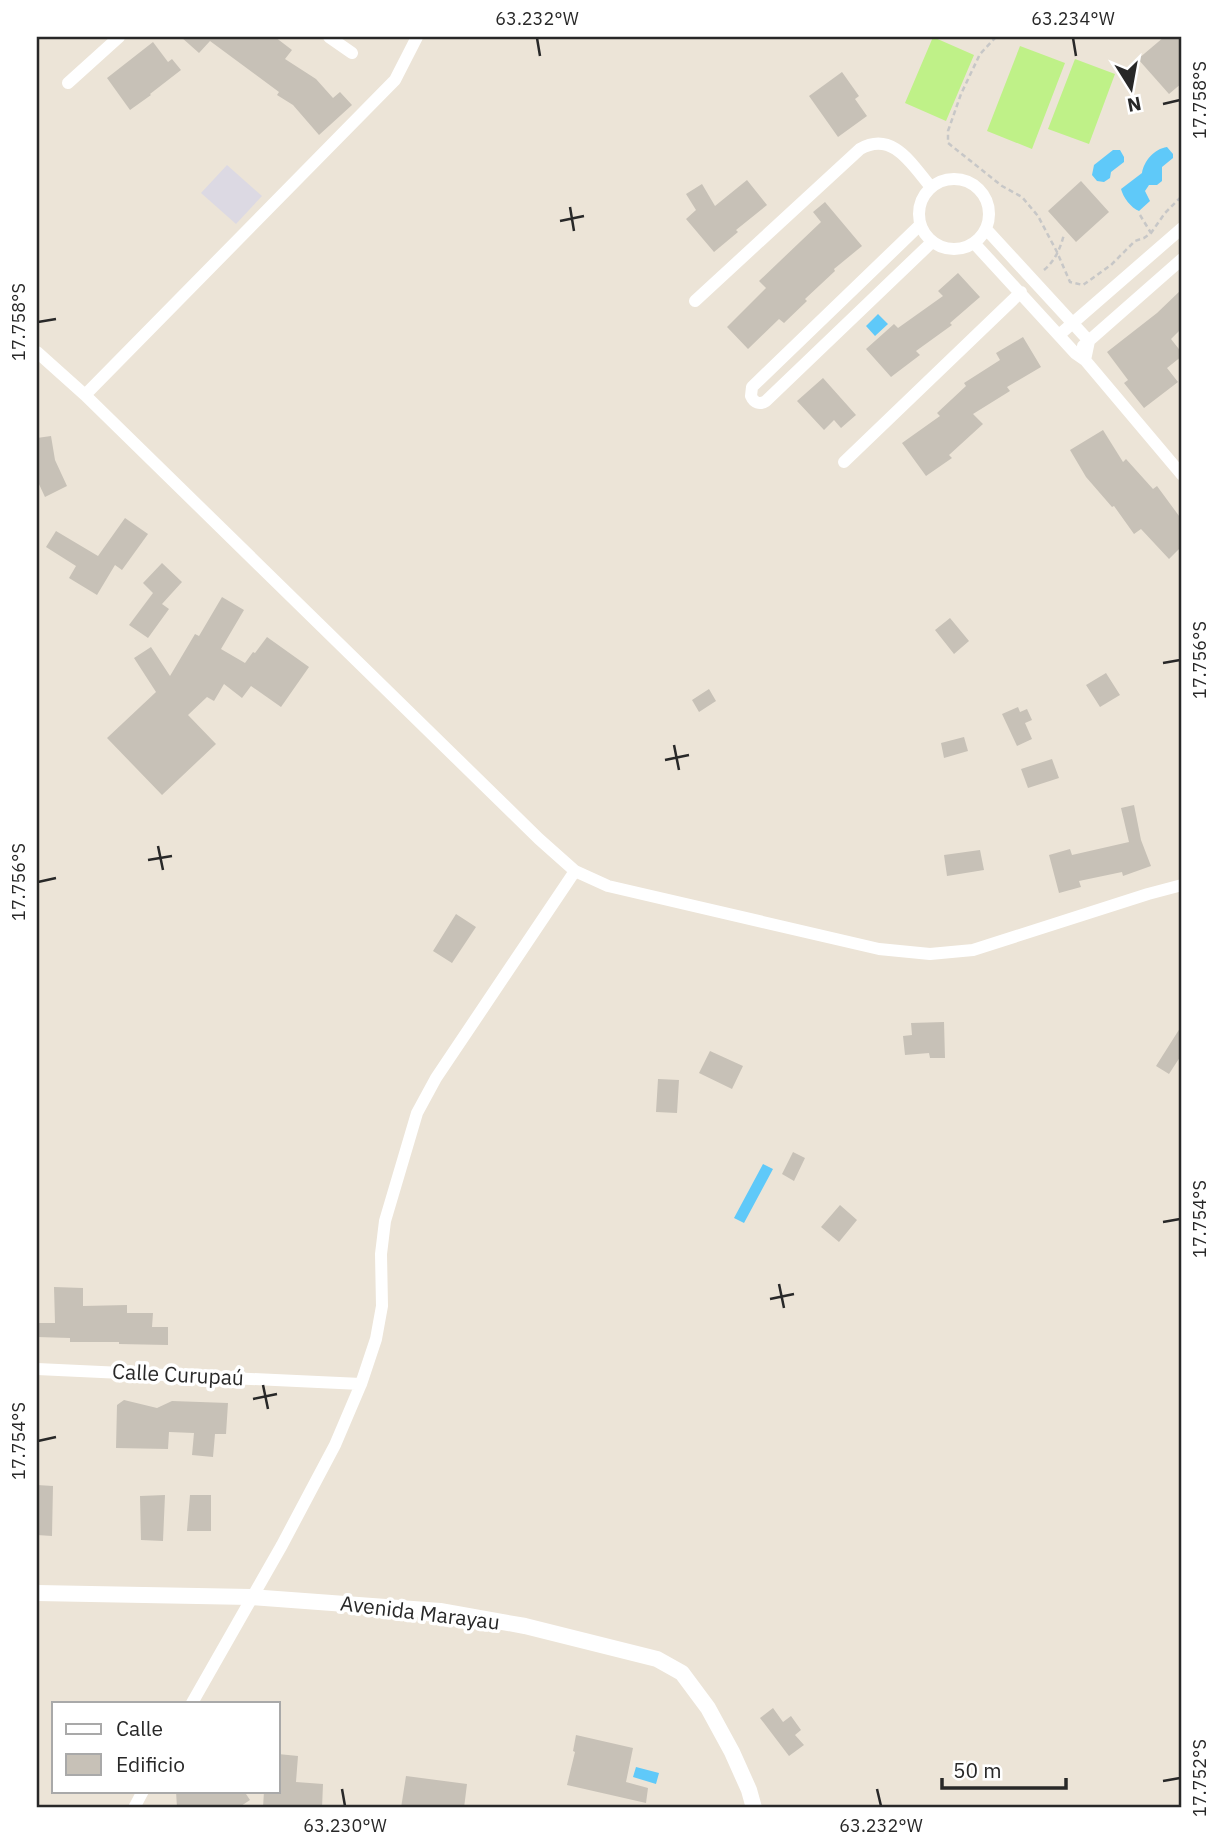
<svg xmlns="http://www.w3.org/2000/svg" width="1219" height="1845" font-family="'IBM Plex Sans',sans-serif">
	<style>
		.industrial { fill: #dcd9e3 }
		.pitch { fill: #bff188 }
		.water { fill: #5fc9f9 }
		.building { fill: #c7c1b7 }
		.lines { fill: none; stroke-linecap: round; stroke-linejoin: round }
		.path { stroke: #c7c7c7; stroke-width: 2.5; stroke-dasharray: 5 3.5; stroke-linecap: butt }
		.minor { stroke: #fff; stroke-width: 12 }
		.tertiary { stroke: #fff; stroke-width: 16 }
		.ticks { fill: none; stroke: #282828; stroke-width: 2.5 }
		.labels { text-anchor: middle; stroke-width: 7; stroke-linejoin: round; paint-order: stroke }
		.street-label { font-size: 21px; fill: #282828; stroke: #fff }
		.neatline { fill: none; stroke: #282828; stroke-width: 2.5 }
		.ticks-label { font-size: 18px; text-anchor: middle; fill: #282828 }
	</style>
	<rect width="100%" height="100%" fill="#ece4d7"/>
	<!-- industrial -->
	<path class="industrial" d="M227,165L262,196L236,224L201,193Z"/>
	<!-- pitch -->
	<path class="pitch" d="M933,37L974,55L946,121L905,103Z
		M1020,46L1065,63L1032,149L987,131Z
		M1075,59L1115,74L1089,144L1048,129Z"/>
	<!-- water -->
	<path class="water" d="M1167,147L1173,154V158L1162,167V181L1157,185H1149L1145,191L1150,201L1139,211C1131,208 1123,197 1121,189L1142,173C1144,161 1154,149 1167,147Z
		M1113,150H1120L1124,157V162L1111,172L1110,178L1104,182L1097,181L1092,175L1094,165Z
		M878,314L888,324L875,336L866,326Z
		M763,1164L773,1169L744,1223L734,1218Z
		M636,1767L659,1773L656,1784L633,1777Z"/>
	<!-- building -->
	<path class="building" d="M181,37H275L292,50L285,59L316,79L333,98L340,92L352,105L319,135L293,105L277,95L279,92L210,41L199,53Z
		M1164,37H1178L1182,42V83L1169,94L1138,59Z
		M153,42L168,62L172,59L181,70L150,94L151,95L130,110L107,78Z
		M842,72L859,96L855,99L867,116L838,137L809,96Z
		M747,180L767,205L736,230L738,232L714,252L686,219L696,210L686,194L702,184L715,206Z
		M1081,181L1109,212L1076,242L1048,211Z
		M825,202L862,246L834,269L835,271L805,299L807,301L784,323L779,319L748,349L727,327L766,288L759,281L821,222L813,212Z
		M958,273L980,297L950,323L952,325L916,351L920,355L891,377L866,349L894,324L898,328L943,296L938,291Z
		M1182,289V328L1171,339L1182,353V356L1167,368L1178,382L1144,408L1124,383L1128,380L1107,352L1157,313Z
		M1023,337L1041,367L1007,387L1010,391L973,414L983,424L949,455L952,458L926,476L902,443L940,416L937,413L966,386L964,383L1000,360L996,353Z
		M823,378L856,415L841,428L834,420L824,430L797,401Z
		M1103,430L1123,462L1126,459L1153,489L1157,486L1182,520V546L1169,559L1141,529L1134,534L1114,506L1112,507L1086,477L1070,450Z
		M51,436L55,460L67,486L45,497L37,480V438Z
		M125,518L148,534L122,570L115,565L97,595L69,578L76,566L46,547L56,531L98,556Z
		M162,563L182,582L162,604L169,609L148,638L129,625L153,593L143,583Z
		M222,597L244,610L221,649L245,663L253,652L255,653L267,637L309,667L281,707L251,686L242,698L224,684L214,701L207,697L188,715L216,744L162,795L107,738L156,692L134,658L151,647L170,676L195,634L199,636Z
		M950,618L969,641L954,654L935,630Z
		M1106,673L1120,695L1100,707L1086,685Z
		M709,689L716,701L699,712L692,700Z
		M1018,707L1020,712L1027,709L1032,720L1025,723L1032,739L1017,746L1002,714Z
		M964,737L968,751L944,758L941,743Z
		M1052,759L1059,778L1028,788L1021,769Z
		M1134,805L1141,840L1151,866L1123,876L1122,872L1079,881L1081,887L1059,893L1049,855L1070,849L1072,855L1129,842L1121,808Z
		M980,850L984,870L947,876L944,855Z
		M456,914L476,927L452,963L433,951Z
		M944,1022L945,1058H930L929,1053L905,1055L903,1036L912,1035L911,1023Z
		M1182,1025V1054L1169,1074L1156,1066Z
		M710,1051L743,1066L732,1089L699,1073Z
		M658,1079L679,1080L677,1113L656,1112Z
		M793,1152L805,1158L794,1181L782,1174Z
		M840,1205L857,1220L839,1242L821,1227Z
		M54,1287L83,1288V1306L127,1305V1313H153L152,1327H168V1345L119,1344V1342H70V1338L37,1337V1323H55Z
		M124,1400L157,1408L172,1401L228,1403L226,1434H215L213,1457L192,1455L194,1433L169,1432L168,1449L116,1448L117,1405Z
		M37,1485L53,1486L52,1536L37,1535Z
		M165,1495L163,1541L141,1540L140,1496Z
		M190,1495H211V1531H187Z
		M773,1708L783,1722L791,1716L801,1730L795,1735L804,1745L789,1756L760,1718Z
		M576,1735L633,1748L626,1782L648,1788L646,1803L567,1785L575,1752L573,1751Z
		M278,1754L298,1756L296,1782L323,1784L322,1808H263L264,1791H278Z
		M406,1776L467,1784L464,1808H401Z
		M176,1791H244L250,1800L238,1808H177Z"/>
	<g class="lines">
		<!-- path -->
		<path class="path" d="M996,37L980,54L961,94L948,131V143L1002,186L1022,197L1038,216L1057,252L1070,282L1083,285L1111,265L1135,241L1144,238L1151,233L1165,213L1182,196
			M1140,215L1151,233
			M1044,270C1055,261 1061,247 1064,234"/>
		<!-- minor -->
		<path class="minor" d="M329,37L352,53
			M68,83L119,37
			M919 214a35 35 0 1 1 70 0a35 35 0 1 1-70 0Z
			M920,225L752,387L751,396C754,403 760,405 766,401L932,242
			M986,229L1089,341L1085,360
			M974,243L1075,353L1085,360L1182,475
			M695,301L860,149C893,130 912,165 931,187
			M1059,335L1182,228
			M1083,346L1182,259
			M37,352L85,395L539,839L575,871L608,886L879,949L930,954L973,950L1148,894L1182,885
			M85,395L395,80L417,37
			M844,462L1021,292
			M37,1369L361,1384
			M192,1703L282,1545L335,1445L361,1384L376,1339L382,1306L381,1254L385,1221L417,1113L436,1078L575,871
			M134,1808L143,1791"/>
		<!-- tertiary -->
		<path class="tertiary" d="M37,1593L251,1597L440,1611L525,1626L657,1659L682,1673L708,1708L732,1752L749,1790L754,1808"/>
	</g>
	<!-- ticks -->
	<path class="ticks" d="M537,38L540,56M1073,38L1076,56M1163,104L1180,100M570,207L574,231M560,221L584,216M38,322L56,319M1163,663L1180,660M674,745L679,770M665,760L689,755M158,846L163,870M148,860L172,856M38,882L56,878M1163,1222L1180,1219M779,1284L784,1308M770,1299L794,1294M263,1385L268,1409M253,1399L277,1394M38,1441L56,1437M1163,1781L1180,1778M342,1789L345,1806M877,1789L881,1806"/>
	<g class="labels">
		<!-- street labels -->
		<g class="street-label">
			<text transform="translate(178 1375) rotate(3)" y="7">Calle Curupaú</text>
			<text transform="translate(420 1613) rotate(7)" y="7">Avenida Marayau</text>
		</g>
	</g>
	<!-- border -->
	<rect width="1219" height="1845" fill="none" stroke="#ffffff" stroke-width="77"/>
	<!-- legend -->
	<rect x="52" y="1702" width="228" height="91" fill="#ffffff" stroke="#a9a9a9" stroke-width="2"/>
	<rect x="66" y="1724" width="35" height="10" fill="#ffffff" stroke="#a9a9a9" stroke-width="2"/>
	<text x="116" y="1736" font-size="21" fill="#282828">Calle</text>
	<rect x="66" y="1754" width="35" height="21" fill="#c7c1b7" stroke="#a9a9a9" stroke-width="2"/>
	<text x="116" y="1772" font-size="21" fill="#282828">Edificio</text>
	<!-- north arrow -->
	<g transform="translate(1131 88) rotate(169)" stroke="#ffffff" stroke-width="5" paint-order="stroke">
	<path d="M0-5L12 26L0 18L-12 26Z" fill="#282828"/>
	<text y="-10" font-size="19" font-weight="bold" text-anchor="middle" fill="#282828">N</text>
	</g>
	<!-- scale -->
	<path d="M942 1778v10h124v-10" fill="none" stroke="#282828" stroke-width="3.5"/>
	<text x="953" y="1778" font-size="21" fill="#282828" stroke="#ffffff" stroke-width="5" paint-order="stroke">50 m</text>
	<rect x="38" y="38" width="1142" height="1768" class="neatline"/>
	<g class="ticks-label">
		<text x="537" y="25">63.232°W</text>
		<text x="1073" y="25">63.234°W</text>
		<text transform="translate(1200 100) rotate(-90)" y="6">17.758°S</text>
		<text transform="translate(19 322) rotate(-90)" y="6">17.758°S</text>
		<text transform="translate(1200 660) rotate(-90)" y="6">17.756°S</text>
		<text transform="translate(19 882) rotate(-90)" y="6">17.756°S</text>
		<text transform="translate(1200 1219) rotate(-90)" y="6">17.754°S</text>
		<text transform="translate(19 1441) rotate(-90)" y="6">17.754°S</text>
		<text transform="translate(1200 1778) rotate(-90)" y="6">17.752°S</text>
		<text x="345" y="1832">63.230°W</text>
		<text x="881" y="1832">63.232°W</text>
	</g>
</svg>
